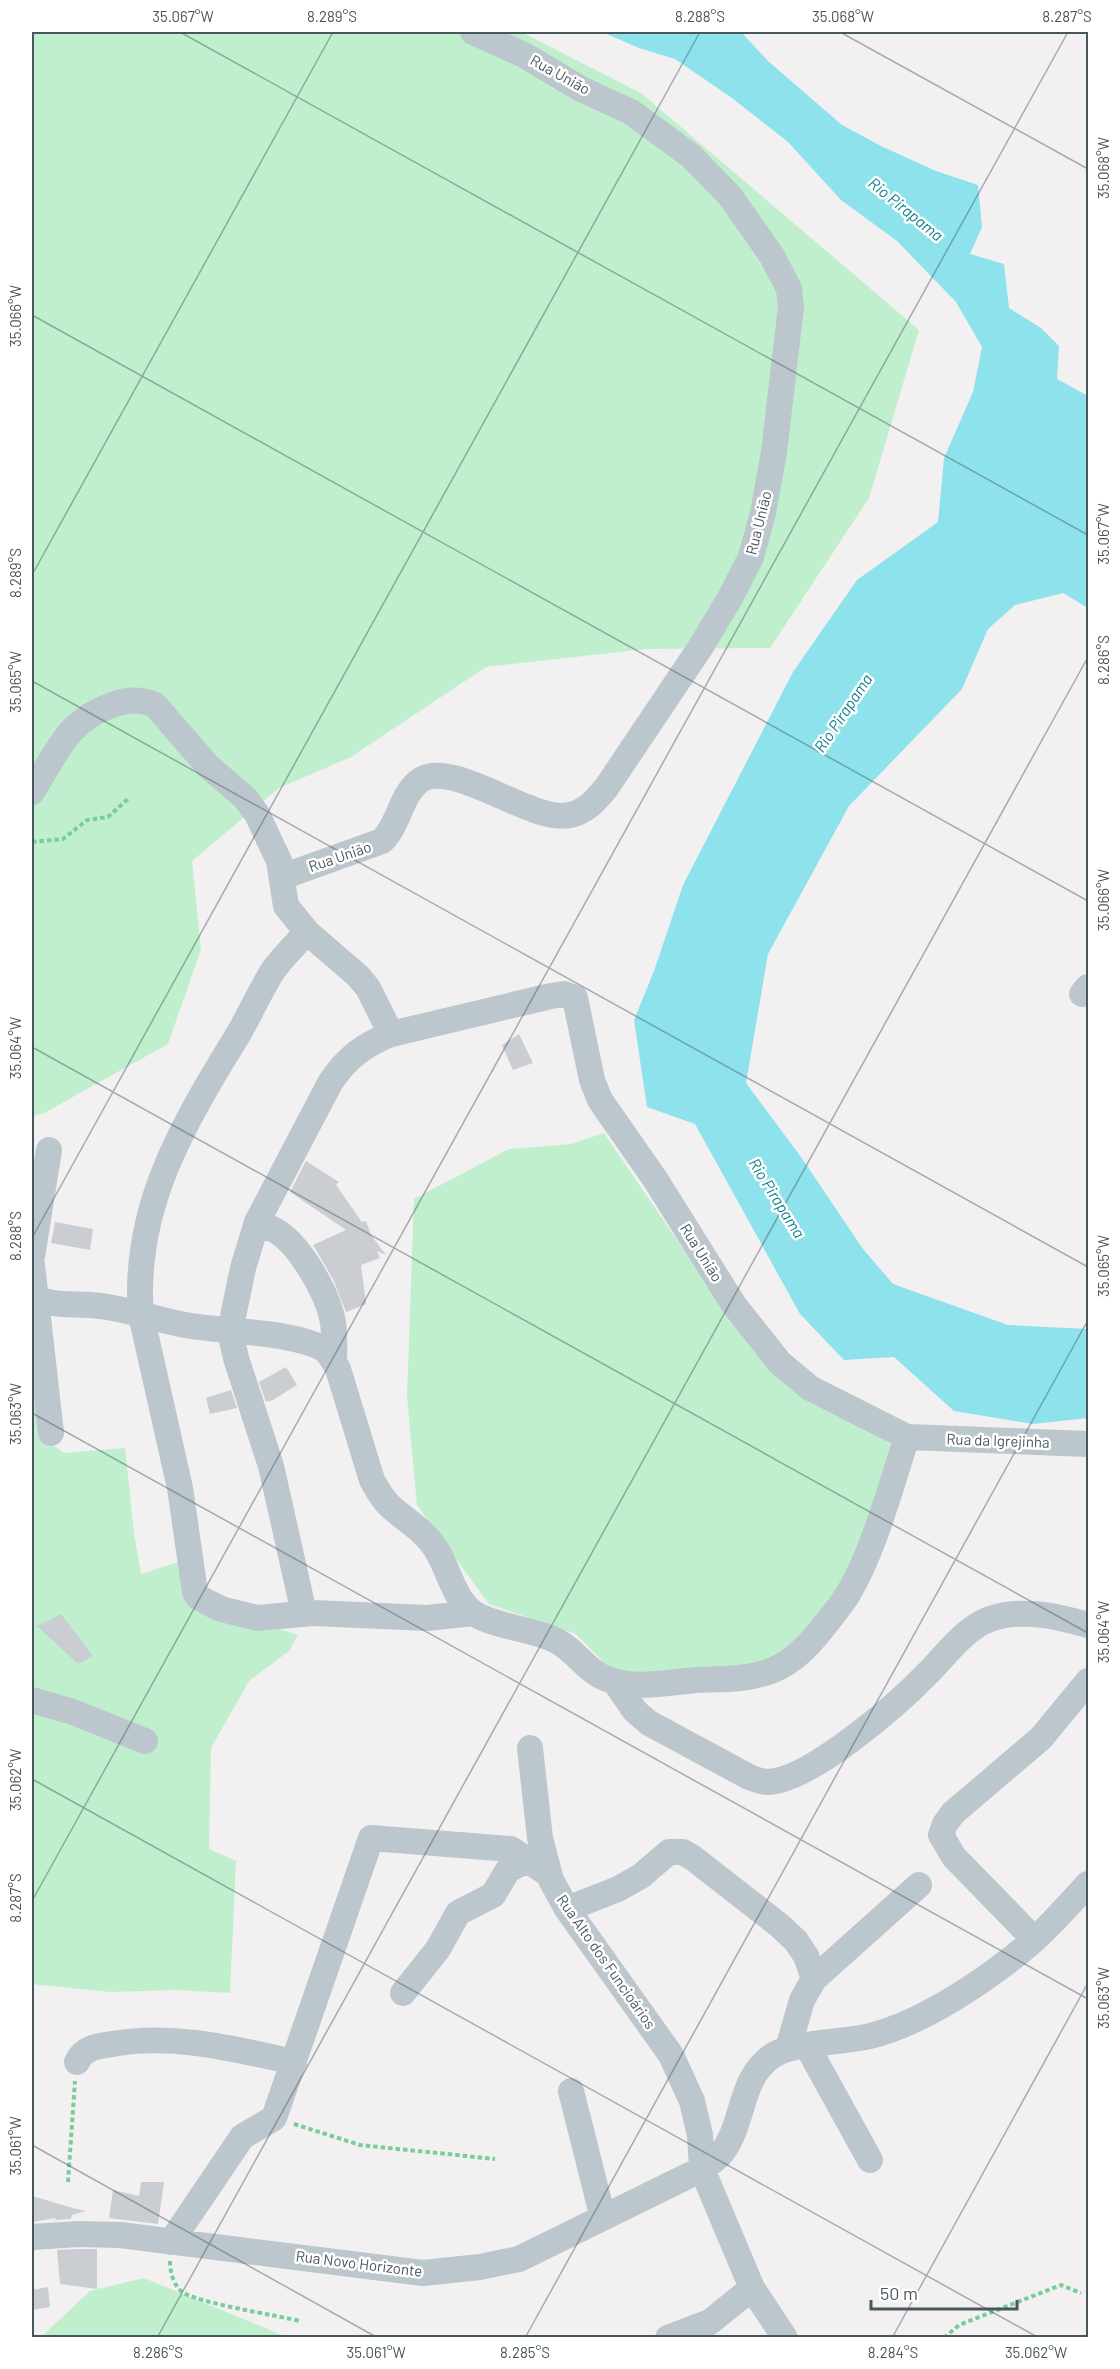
<svg xmlns="http://www.w3.org/2000/svg" width="1120" height="2369" font-family="Barlow,sans-serif">
	<style>
		.green { fill: #c0efcd }
		.water { fill: #8de2ec }
		.building { fill: #caced3 }
		.lines { fill: none; stroke-linecap: round; stroke-linejoin: round }
		.path { stroke: #78cd9a; stroke-width: 4; stroke-dasharray: 4.5 3; stroke-linecap: butt }
		.minor { stroke: #bcc6cd; stroke-width: 26 }
		.ticks { fill: none; stroke: #48565e; stroke-width: 1.5; stroke-opacity: 0.45 }
		.labels { text-anchor: middle; stroke-width: 5; stroke-linejoin: round; paint-order: stroke }
		.street-label { font-size: 15px; fill: #48565e; stroke: #fff }
		.water-label { font-size: 16px; font-style: italic; fill: #0e808d; stroke: #fff }
		.neatline { fill: none; stroke: #48565e; stroke-width: 2 }
		.ticks-label { font-size: 15px; text-anchor: middle; fill: #48565e }
	</style>
	<rect width="100%" height="100%" fill="#f3f0f1"/>
	<!-- green -->
	<path class="green" d="M32,32H521L641,93L919,330L869,498L770,648L645,649L486,667L351,757L279,788L192,861L201,949L168,1044L44,1113L32,1116Z
		M604,1133L737,1328L784,1383L826,1397L902,1453L841,1604L787,1663L625,1684L576,1634L489,1604L417,1505L407,1397L414,1199L509,1149L571,1144Z
		M32,1353L41,1436L64,1453L125,1448L134,1533L141,1574L181,1561L190,1600L298,1635L289,1651L249,1681L211,1748L209,1849L236,1861L230,1993L176,1990L110,1992L32,1984Z
		M144,2278L287,2337H41L90,2291Z"/>
	<!-- water -->
	<path class="water" d="M602,32H741L768,61L842,125L881,146L936,171L978,185L982,227L970,254L1004,264L1009,308L1041,328L1059,346L1057,379L1088,396V608L1063,593L1015,605L988,629L962,689L849,806L768,954L746,1083L801,1157L863,1249L893,1284L1008,1325L1088,1329V1418L1033,1424L954,1411L894,1357L844,1360L800,1314L695,1124L647,1107L634,1020L654,971L683,885L793,672L857,580L938,522L944,458L973,392L982,347L956,302L897,241L841,200L788,142L732,98L675,59L639,48Z"/>
	<!-- building -->
	<path class="building" d="M519,1034L533,1063L513,1070L502,1045Z
		M306,1161L339,1182L336,1185L362,1222L366,1221L371,1235L386,1255L377,1251L380,1258L361,1265L366,1304L346,1312L333,1279L313,1245L346,1230L290,1192Z
		M55,1222L93,1229L90,1250L51,1243Z
		M286,1367L297,1385L273,1400L266,1402L259,1382Z
		M231,1390L237,1408L210,1414L206,1398Z
		M61,1614L93,1656L78,1664L37,1626Z
		M141,2182H164L158,2224L109,2218L113,2190L139,2196Z
		M32,2196L73,2208L86,2211L72,2215L71,2219L55,2220L56,2218L32,2222Z
		M79,2249H97V2289L60,2284L57,2250Z
		M48,2287L50,2307L32,2310V2290Z"/>
	<g class="lines">
		<!-- path -->
		<path class="path" d="M32,842L63,839L87,820L108,817L129,798
			M294,2124L360,2145L495,2159
			M68,2182L75,2081
			M170,2261C170,2271 173,2284 181,2291C192,2302 280,2316 300,2321
			M944,2338L959,2325L1061,2285L1081,2293"/>
		<!-- minor -->
		<path class="minor" d="M32,792C57,753 66,720 115,704C129,699 141,699 155,705L208,766L245,798L257,814L279,861L286,906L307,932L358,976L368,988L391,1034
			M282,877L382,841C399,825 400,797 418,782C449,755 531,824 570,815C587,811 596,800 606,788L700,648L730,598L751,557L763,513L774,452L791,307L789,289L772,256L730,196L691,156L631,112L581,89L524,55L473,32
			M307,932C296,944 284,956 274,969C261,989 251,1012 239,1033C185,1121 132,1207 141,1315L180,1488L195,1592L198,1597L207,1602L221,1609L257,1618L313,1613L427,1618L473,1613
			M1082,994L1088,987
			M257,1222C264,1226 272,1228 278,1232C302,1248 329,1296 333,1323C335,1336 334,1349 334,1361
			M32,1257L49,1150
			M32,1265L51,1433
			M32,1297C52,1307 77,1303 100,1306C129,1309 157,1320 185,1325C223,1332 289,1331 322,1348C330,1353 334,1361 338,1369L372,1480C377,1489 382,1499 390,1506C406,1521 424,1530 436,1549C449,1569 454,1601 475,1614C499,1628 531,1628 557,1641C576,1651 587,1672 607,1679C634,1690 669,1682 697,1680C721,1679 750,1680 773,1670C793,1662 808,1646 821,1630C830,1618 841,1606 848,1594C874,1551 891,1485 907,1437
			M304,1613L271,1466L236,1358L230,1331L243,1268L257,1222L330,1083C346,1058 364,1045 391,1034L551,996L564,994L575,998L592,1080L600,1100L655,1179L734,1305L780,1363L810,1388L907,1437L1088,1444
			M615,1682L635,1711L649,1723L749,1777C755,1779 761,1782 767,1782C809,1782 899,1703 928,1673C946,1655 965,1628 990,1619C1021,1608 1057,1616 1088,1625
			M32,1700L73,1712L145,1741
			M530,1748L540,1838L551,1880L567,1909L671,2055L692,2101L700,2135L702,2169L752,2288L785,2338
			M567,1909L618,1889L641,1876L669,1852H683L693,1858L779,1925L796,1941L806,1956L814,1979
			M1034,1939L954,1857L941,1835L945,1824L953,1813L1041,1738L1088,1681
			M403,1993L438,1949L458,1913L493,1895L508,1870L527,1860
			M807,2046L870,2160
			M788,2049L802,2000L814,1979L919,1885
			M77,2062C83,2048 98,2046 112,2044C174,2033 234,2049 294,2062
			M571,2091L603,2218
			M32,2237L79,2234L120,2235L423,2273L480,2267L519,2259L702,2169C707,2165 715,2160 720,2155C745,2126 738,2079 772,2056C794,2041 843,2043 870,2036C924,2023 993,1976 1034,1940C1053,1923 1071,1902 1088,1884
			M171,2242L242,2137L274,2118L371,1838L511,1849L548,1874
			M668,2338L710,2322L752,2288"/>
	</g>
	<!-- ticks -->
	<path class="ticks" d="M180,32L1088,535M840,32L1088,169M32,315L1088,901M32,575L333,32M32,681L1088,1267M32,1047L1088,1633M32,1238L700,32M32,1413L1088,1999M32,1779L1039,2338M32,1901L1068,32M32,2145L378,2338M157,2338L1088,657M525,2338L1088,1320M892,2338L1088,1983"/>
	<g class="labels">
		<!-- street labels -->
		<g class="street-label">
			<text transform="translate(560 75) rotate(29)" y="5">Rua União</text>
			<text transform="translate(759 523) rotate(-76)" y="5">Rua União</text>
			<text transform="translate(340 857) rotate(-19)" y="5">Rua União</text>
			<text transform="translate(701 1253) rotate(58)" y="5">Rua União</text>
			<text transform="translate(998 1441) rotate(2)" y="5">Rua da Igrejinha</text>
			<text transform="translate(606 1962) rotate(55)" y="5">Rua Alto dos Funcioários</text>
			<text transform="translate(359 2264) rotate(7)" y="5">Rua Novo Horizonte</text>
		</g>
		<!-- water labels -->
		<g class="water-label">
			<text transform="translate(906 209) rotate(39)" y="6">Rio Pirapama</text>
			<text transform="translate(843 713) rotate(-56)" y="6">Rio Pirapama</text>
			<text transform="translate(777 1198) rotate(58)" y="6">Rio Pirapama</text>
		</g>
	</g>
	<!-- border -->
	<rect width="1120" height="2369" fill="none" stroke="#ffffff" stroke-width="66"/>
	<!-- scale -->
	<path d="M871 2300v9h146v-9" fill="none" stroke="#48565e" stroke-width="3"/>
	<text x="880" y="2300" font-size="18" fill="#48565e" stroke="#ffffff" stroke-width="4.5" paint-order="stroke">50 m</text>
	<rect x="33" y="33" width="1054" height="2303" class="neatline"/>
	<g class="ticks-label">
		<text x="183" y="22">35.067°W</text>
		<text x="332" y="22">8.289°S</text>
		<text x="700" y="22">8.288°S</text>
		<text x="843" y="22">35.068°W</text>
		<text x="1067" y="22">8.287°S</text>
		<text transform="translate(1104 168) rotate(-90)" y="5">35.068°W</text>
		<text transform="translate(16 316) rotate(-90)" y="5">35.066°W</text>
		<text transform="translate(1104 534) rotate(-90)" y="5">35.067°W</text>
		<text transform="translate(16 573) rotate(-90)" y="5">8.289°S</text>
		<text transform="translate(1104 660) rotate(-90)" y="5">8.286°S</text>
		<text transform="translate(16 682) rotate(-90)" y="5">35.065°W</text>
		<text transform="translate(1104 900) rotate(-90)" y="5">35.066°W</text>
		<text transform="translate(16 1048) rotate(-90)" y="5">35.064°W</text>
		<text transform="translate(16 1236) rotate(-90)" y="5">8.288°S</text>
		<text transform="translate(1104 1266) rotate(-90)" y="5">35.065°W</text>
		<text transform="translate(16 1414) rotate(-90)" y="5">35.063°W</text>
		<text transform="translate(1104 1632) rotate(-90)" y="5">35.064°W</text>
		<text transform="translate(16 1780) rotate(-90)" y="5">35.062°W</text>
		<text transform="translate(16 1898) rotate(-90)" y="5">8.287°S</text>
		<text transform="translate(1104 1998) rotate(-90)" y="5">35.063°W</text>
		<text transform="translate(16 2146) rotate(-90)" y="5">35.061°W</text>
		<text x="158" y="2358">8.286°S</text>
		<text x="376" y="2358">35.061°W</text>
		<text x="525" y="2358">8.285°S</text>
		<text x="893" y="2358">8.284°S</text>
		<text x="1036" y="2358">35.062°W</text>
	</g>
</svg>
